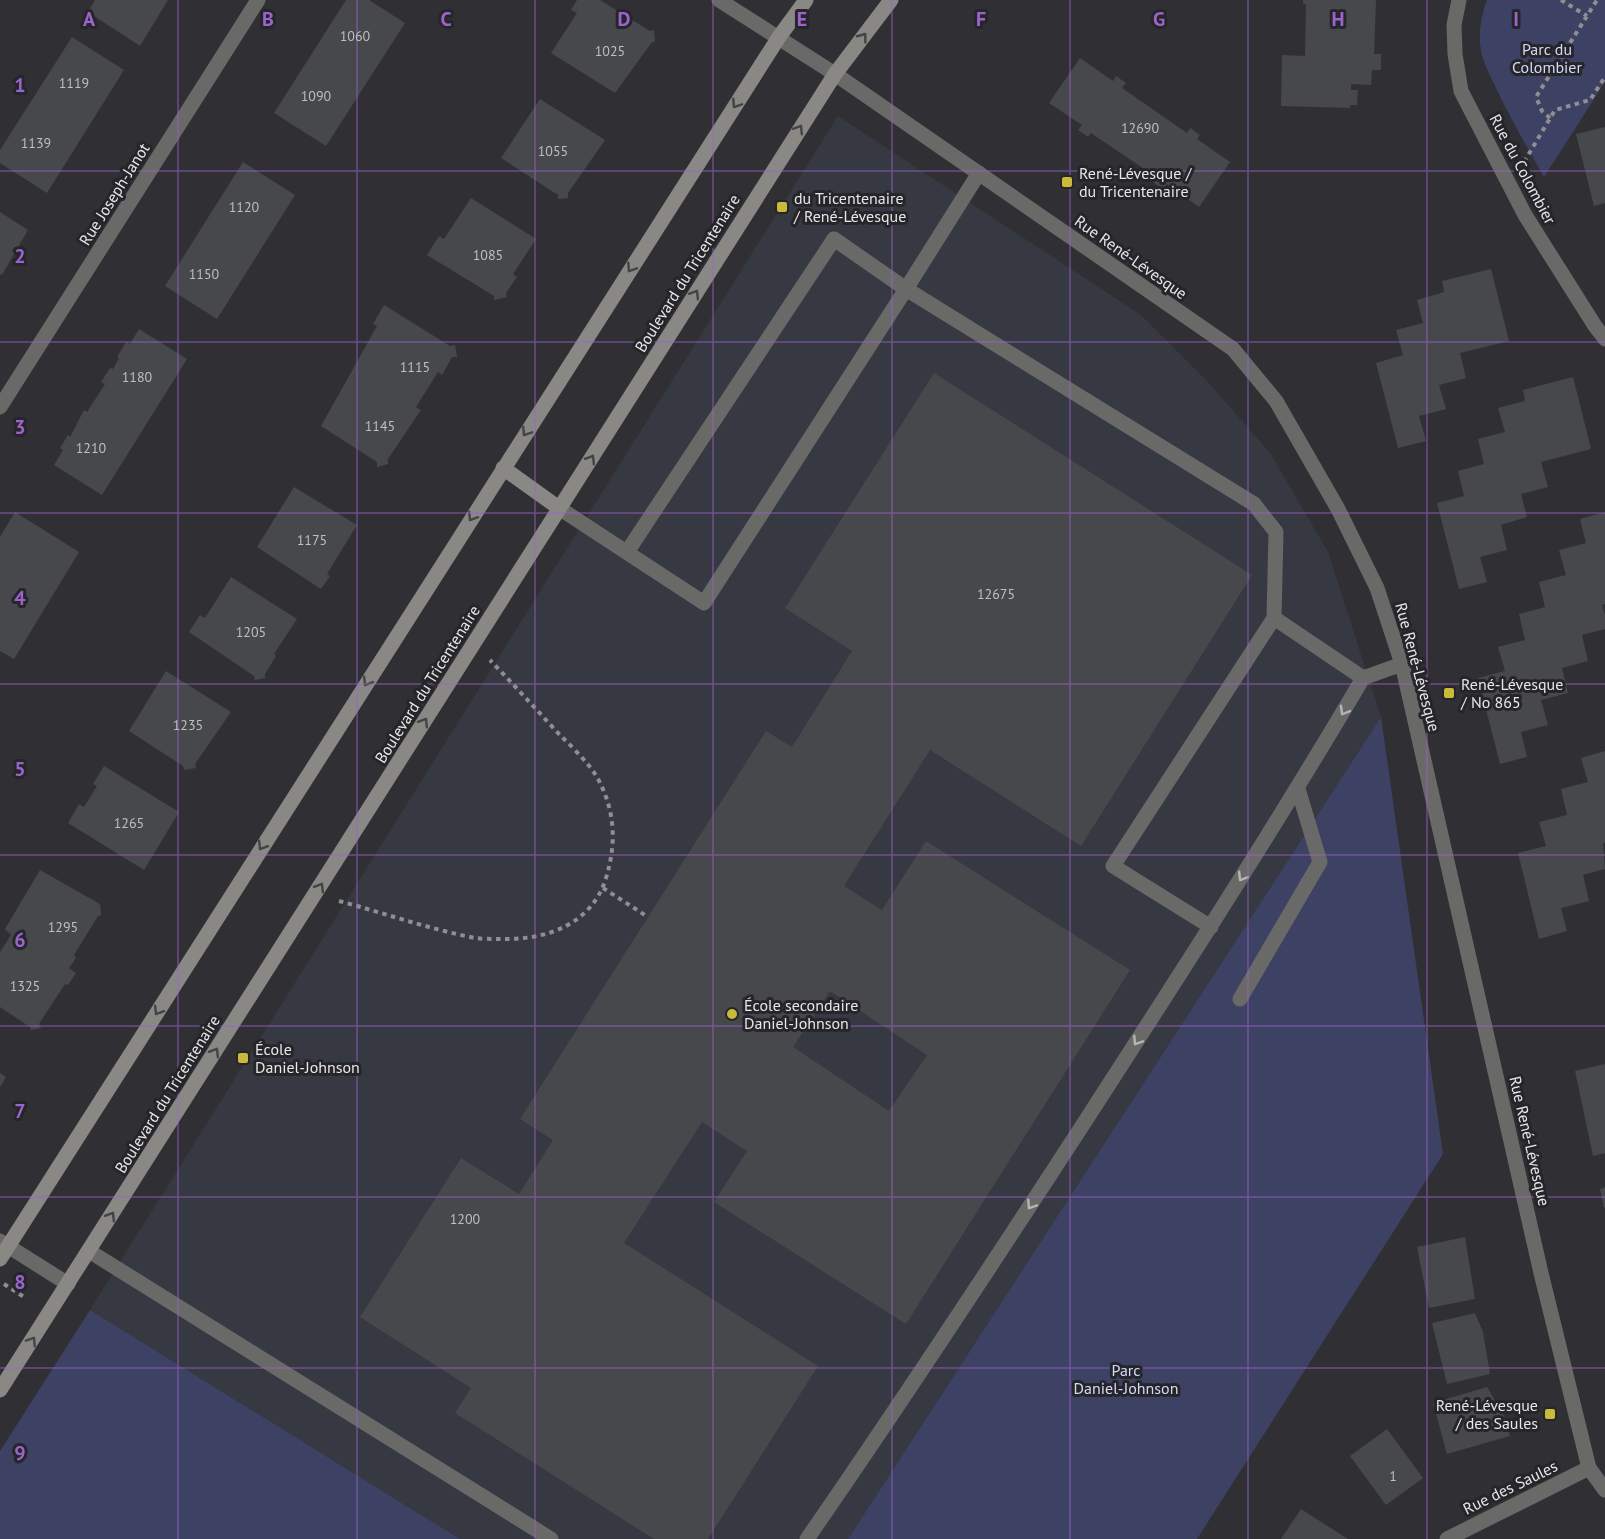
<svg xmlns="http://www.w3.org/2000/svg" width="1605" height="1539" font-family="'PT Sans',sans-serif">
	<style>
		.built { fill: #373942 }
		.green { fill: #3d4163 }
		.building { fill: #47484c; fill-rule: evenodd }
		.lines { fill: none; stroke-linecap: round; stroke-linejoin: round }
		.path { stroke: #8f8f92; stroke-width: 4; stroke-dasharray: 4.5 4.5; stroke-linecap: butt }
		.lane { stroke: #696967; stroke-width: 15 }
		.street { stroke: #696967; stroke-width: 15 }
		.secondary { stroke: #898885; stroke-width: 15 }
		.oneway { stroke: #444345 }
		.oneway2 { stroke: #b5b5b5 }
		.grid { fill: none; stroke: #9b64cc; stroke-width: 1.5; stroke-opacity: 0.55 }
		.poi-dot { fill: #caba3a; stroke: #26262a; stroke-width: 2 }
		.labels { text-anchor: middle; stroke-width: 6; stroke-linejoin: round; paint-order: stroke }
		.number-label { font-size: 14px; fill: #bfbfc2 }
		.park-label { font-size: 16px; fill: #d4d9f8; stroke: #26262a }
		.street-label { font-size: 16px; fill: #e7e7e9; stroke: #26262a }
		.poi-label { font-size: 16px; fill: #e7e7e9; stroke: #26262a; text-anchor: start }
		.grid-label { font-size: 20px; text-anchor: middle; font-weight: bold; fill: #9b64cc; stroke: #26262a; stroke-width: 6; stroke-linejoin: round; paint-order: stroke }
	</style>
	<rect width="100%" height="100%" fill="#303034"/>
	<!-- built -->
	<path class="built" d="M838,116L1141,315L1209,383L1270,453L1328,552L1381,717L848,1539H460L90,1310Z"/>
	<!-- green -->
	<path class="green" d="M1487,0H1605V82L1544,177C1528,148 1511,120 1497,90C1491,77 1484,65 1481,51C1478,34 1481,16 1487,0Z
		M1381,717L1443,1154L1197,1539H848Z
		M90,1310L460,1539H0V1451Z"/>
	<!-- building -->
	<path class="building" d="M95,0H168L140,46L88,12Z
		M346,0H369L405,23L326,146L274,113Z
		M577,0H600L650,31L654,30L655,42H652L615,93L551,53L577,13L571,10Z
		M1303,0H1376L1374,54H1381V70H1372L1371,85L1351,84V90H1358L1357,105H1350V108L1281,106L1282,55L1305,56L1306,4H1303Z
		M72,37L124,70L47,193L0,163V150Z
		M1080,58L1113,81L1116,76L1126,83L1122,88L1187,133L1190,128L1200,135L1197,139L1230,162L1199,207L1167,184L1163,189L1153,182L1156,177L1091,133L1088,137L1078,130L1082,125L1049,103Z
		M540,99L605,140L568,193V198L558,199V195L501,158Z
		M1605,127V203L1594,206L1576,134Z
		M243,162L295,195L217,319L165,286Z
		M471,198L536,239L513,274L517,277L506,293L507,297L494,300V296L427,255L439,236L444,239Z
		M0,212L28,230L2,275L0,274Z
		M1491,269L1509,341L1460,353L1466,378L1439,385L1446,409L1419,416L1426,441L1398,448L1376,363L1403,355L1396,330L1423,323L1417,300L1444,292L1442,281Z
		M384,305L450,346L455,345L457,357H452L442,375L438,372L416,407L421,410L388,459V464L377,467V462L321,426L377,326L373,324Z
		M139,329L187,359L102,495L54,465L63,450L60,448L68,435L70,437L84,410L87,412L105,384L101,382L110,368L113,369L119,358L117,357L126,342L130,344Z
		M934,373L1252,575L1081,846L930,750L844,886L882,910L926,841L1130,970L906,1324L714,1202L747,1151L702,1122L624,1243L818,1366L708,1539H654L455,1413L471,1388L360,1317L461,1158L519,1194L553,1140L520,1119L766,731L792,747L852,651L785,608ZM830,991L927,1055L889,1111L793,1047Z
		M1573,377L1591,449L1541,462L1548,487L1521,494L1527,517L1501,525L1507,550L1480,557L1487,582L1459,589L1437,503L1464,496L1458,471L1484,464L1478,439L1505,432L1498,408L1525,401L1523,390Z
		M294,487L357,525L327,574L330,576L321,589L257,547Z
		M15,512L79,552L14,659L0,651V537Z
		M1605,512V604L1602,605L1605,615V629L1582,635L1588,661L1562,668L1568,693L1541,700L1548,725L1521,732L1527,757L1500,764L1478,678L1505,671L1498,647L1525,640L1519,614L1545,607L1539,582L1566,575L1559,550L1586,543L1580,519Z
		M231,577L297,619L274,654L276,656L265,674V678L255,680L254,676L189,632L200,615L205,618Z
		M166,671L231,712L195,764L196,768L184,770L183,766L129,731Z
		M1605,751V843H1603L1605,869L1583,875L1589,901L1561,908L1567,931L1539,939L1518,853L1546,846L1539,822L1567,815L1561,789L1588,782L1581,758Z
		M104,766L179,812L144,870L68,823L79,804L84,807L97,786L93,784Z
		M40,870L100,904L101,915L98,916L74,955L76,958L69,968L76,973L68,985L65,984L39,1024L41,1028L31,1030L30,1027L0,1007V952L11,935L5,929Z
		M1605,1064V1153L1593,1156L1575,1071Z
		M0,1073L6,1077L0,1087Z
		M1605,1187V1207L1604,1208L1600,1189Z
		M1465,1237L1475,1299L1429,1308L1417,1247Z
		M1475,1313L1483,1332L1490,1374L1447,1384L1432,1323Z
		M1487,1387L1504,1416L1510,1436L1447,1454L1433,1403Z
		M1387,1429L1423,1478L1386,1505L1350,1456Z
		M1301,1509L1348,1539H1281Z"/>
	<g class="lines">
		<!-- path -->
		<path class="path" d="M1561,0L1587,16
			M1550,118L1542,111L1536,97L1597,0
			M1524,162L1555,110L1590,100L1605,77
			M603,888L648,917
			M339,901C384,913 429,929 475,938C483,939 493,939 502,939C547,940 592,924 606,878C617,842 615,810 597,777C587,761 571,746 558,733C535,708 513,684 490,660
			M4,1284L24,1297"/>
		<!-- lane -->
		<path class="lane" d="M979,173L906,289L1254,504L1276,532L1274,618L1113,866L1211,927
			M559,508L704,603L906,289L834,239L627,552
			M1274,618L1363,678
			M1240,999L1320,862L1298,789
			M89,1251L551,1539
			M807,1539C902,1402 993,1263 1084,1123C1179,976 1274,829 1363,678L1402,664"/>
		<!-- street -->
		<path class="street" d="M719,0L835,74L1233,349L1276,401L1338,509L1377,588L1402,664L1541,1273L1589,1468L1605,1490
			M1459,0L1454,25L1455,54L1461,91L1525,215L1595,326L1605,339
			M0,407L258,0
			M0,1241L68,1284
			M1447,1539L1589,1468"/>
		<!-- secondary -->
		<path class="secondary" d="M503,468L559,508
			M0,1259L779,37L806,0
			M0,1390L835,74L891,0"/>
	</g>
	<!-- one-way arrows -->
	<defs><path id="oneway-chevron" d="M-2-3.5L2.5 0L-2 3.5" fill="none" stroke-width="1.6" stroke-linecap="round" stroke-linejoin="round" transform="scale(1.5)"/></defs>
	<g class="oneway">
		<use href="#oneway-chevron" transform="translate(863 37) rotate(-53)"/>
		<use href="#oneway-chevron" transform="translate(736 104) rotate(123)"/>
		<use href="#oneway-chevron" transform="translate(799 129) rotate(-58)"/>
		<use href="#oneway-chevron" transform="translate(631 268) rotate(123)"/>
		<use href="#oneway-chevron" transform="translate(695 294) rotate(-58)"/>
		<use href="#oneway-chevron" transform="translate(526 432) rotate(123)"/>
		<use href="#oneway-chevron" transform="translate(591 459) rotate(-58)"/>
		<use href="#oneway-chevron" transform="translate(472 517) rotate(122)"/>
		<use href="#oneway-chevron" transform="translate(367 682) rotate(122)"/>
		<use href="#oneway-chevron" transform="translate(424 722) rotate(-58)"/>
		<use href="#oneway-chevron" transform="translate(262 846) rotate(122)"/>
		<use href="#oneway-chevron" transform="translate(320 887) rotate(-58)"/>
		<use href="#oneway-chevron" transform="translate(158 1011) rotate(122)"/>
		<use href="#oneway-chevron" transform="translate(215 1052) rotate(-58)"/>
		<use href="#oneway-chevron" transform="translate(111 1216) rotate(-58)"/>
		<use href="#oneway-chevron" transform="translate(32 1341) rotate(-57)"/>
	</g>
	<g class="oneway2">
		<use href="#oneway-chevron" transform="translate(1344 711) rotate(120)"/>
		<use href="#oneway-chevron" transform="translate(1242 877) rotate(122)"/>
		<use href="#oneway-chevron" transform="translate(1137 1041) rotate(123)"/>
		<use href="#oneway-chevron" transform="translate(1031 1205) rotate(123)"/>
	</g>
	<!-- grid -->
	<path class="grid" d="M178,0V1539M357,0V1539M535,0V1539M713,0V1539M892,0V1539M1070,0V1539M1248,0V1539M1427,0V1539M0,171H1605M0,342H1605M0,513H1605M0,684H1605M0,855H1605M0,1026H1605M0,1197H1605M0,1368H1605"/>
	<!-- markers -->
	<g class="poi-dot">
		<rect x="1061" y="176" width="12" height="12" rx="3"/>
		<rect x="776" y="201" width="12" height="12" rx="3"/>
		<rect x="1443" y="687" width="12" height="12" rx="3"/>
		<circle cx="732" cy="1014" r="6"/>
		<rect x="237" y="1052" width="12" height="12" rx="3"/>
		<rect x="1544" y="1408" width="12" height="12" rx="3"/>
	</g>
	<g class="labels">
		<!-- number labels -->
		<g class="number-label">
			<text x="355" y="41">1060</text>
			<text x="610" y="56">1025</text>
			<text x="74" y="88">1119</text>
			<text x="316" y="101">1090</text>
			<text x="1140" y="133">12690</text>
			<text x="36" y="148">1139</text>
			<text x="553" y="156">1055</text>
			<text x="244" y="212">1120</text>
			<text x="488" y="260">1085</text>
			<text x="204" y="279">1150</text>
			<text x="415" y="372">1115</text>
			<text x="137" y="382">1180</text>
			<text x="380" y="431">1145</text>
			<text x="91" y="453">1210</text>
			<text x="312" y="545">1175</text>
			<text x="996" y="599">12675</text>
			<text x="251" y="637">1205</text>
			<text x="188" y="730">1235</text>
			<text x="129" y="828">1265</text>
			<text x="63" y="932">1295</text>
			<text x="25" y="991">1325</text>
			<text x="465" y="1224">1200</text>
			<text x="1393" y="1481">1</text>
		</g>
		<!-- park labels -->
		<g class="park-label">
			<text x="1547" y="55">Parc du<tspan x="1547" dy="18">Colombier</tspan></text>
			<text x="1126" y="1376">Parc<tspan x="1126" dy="18">Daniel-Johnson</tspan></text>
		</g>
		<!-- street labels -->
		<g class="street-label">
			<text transform="translate(1523 169) rotate(62)" y="6">Rue du Colombier</text>
			<text transform="translate(114 194) rotate(-58)" y="6">Rue Joseph-Janot</text>
			<text transform="translate(1131 257) rotate(35)" y="6">Rue René-Lévesque</text>
			<text transform="translate(687 273) rotate(-58)" y="6">Boulevard du Tricentenaire</text>
			<text transform="translate(1418 667) rotate(75)" y="6">Rue René-Lévesque</text>
			<text transform="translate(427 684) rotate(-58)" y="6">Boulevard du Tricentenaire</text>
			<text transform="translate(167 1094) rotate(-58)" y="6">Boulevard du Tricentenaire</text>
			<text transform="translate(1530 1141) rotate(77)" y="6">Rue René-Lévesque</text>
			<text transform="translate(1510 1487) rotate(-26)" y="6">Rue des Saules</text>
		</g>
		<!-- poi labels -->
		<g class="poi-label">
			<text x="1079" y="179">René-Lévesque /<tspan x="1079" dy="18">du Tricentenaire</tspan></text>
			<text x="794" y="204">du Tricentenaire<tspan x="794" dy="18">/ René-Lévesque</tspan></text>
			<text x="1461" y="690">René-Lévesque<tspan x="1461" dy="18">/ No 865</tspan></text>
			<text x="744" y="1011">École secondaire<tspan x="744" dy="18">Daniel-Johnson</tspan></text>
			<text x="255" y="1055">École<tspan x="255" dy="18">Daniel-Johnson</tspan></text>
			<text x="1538" y="1411" text-anchor="end">René-Lévesque<tspan x="1538" dy="18">/ des Saules</tspan></text>
		</g>
	</g>
	<g class="grid-label">
		<text x="89" y="26">A</text>
		<text x="268" y="26">B</text>
		<text x="446" y="26">C</text>
		<text x="624" y="26">D</text>
		<text x="802" y="26">E</text>
		<text x="981" y="26">F</text>
		<text x="1159" y="26">G</text>
		<text x="1338" y="26">H</text>
		<text x="1516" y="26">I</text>
		<text x="20" y="92">1</text>
		<text x="20" y="263">2</text>
		<text x="20" y="434">3</text>
		<text x="20" y="605">4</text>
		<text x="20" y="776">5</text>
		<text x="20" y="947">6</text>
		<text x="20" y="1118">7</text>
		<text x="20" y="1289">8</text>
		<text x="20" y="1460">9</text>
	</g>
</svg>
